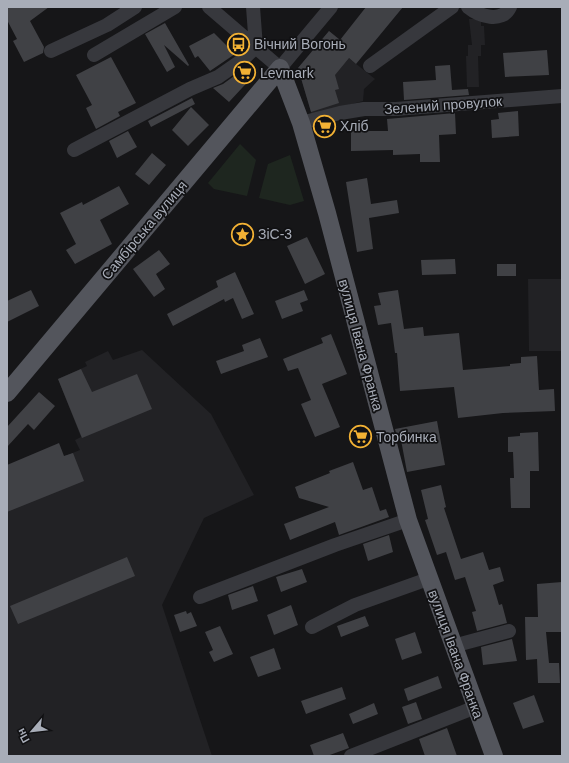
<svg xmlns="http://www.w3.org/2000/svg" width="569" height="763" font-family="Helvetica,sans-serif">
	<style>
		.built { fill: #222225 }
		.green { fill: #1e261f }
		.building { fill: #404145 }
		.lines { fill: none; stroke-linecap: round; stroke-linejoin: round }
		.minor { stroke: #37383d; stroke-width: 14 }
		.major { stroke: #53555c; stroke-width: 18 }
		.labels { text-anchor: middle; stroke-width: 3.5; stroke-linejoin: round; paint-order: stroke }
		.poi-label { font-size: 14px; fill: #a8adb8; stroke: #111113; text-anchor: start }
		.street-label { font-size: 14px; fill: #a8adb8; stroke: #111113 }
	</style>
	<rect width="100%" height="100%" fill="#161618"/>
	<!-- built -->
	<path class="built" d="M469,19H481V26H484L485,45H481V56H478L479,87H467L466,56H468V45H472Z
		M329,31L348,46L345,55L375,79L364,89L363,101L312,115L298,68Z
		M528,279H562V351H529Z
		M142,350L211,414L254,495L204,518L162,605L212,756H7V479L80,450L75,440L81,437L58,379L87,366L85,362L108,351L113,360Z"/>
	<!-- green -->
	<path class="green" d="M240,144L256,160L247,196L214,189L208,183Z
		M290,155L304,201L290,205L259,198L268,164Z"/>
	<!-- building -->
	<path class="building" d="M7,7H49L30,21L44,47L43,53L24,62L13,41L17,39L7,20Z
		M366,7H403L356,64L349,58L335,75L339,89L335,90L339,103L311,112L298,68L329,31L340,40Z
		M165,23L189,65L188,66L164,45L175,67L167,72L145,34Z
		M214,33L235,54L210,71L198,56L195,58L189,46Z
		M547,50L549,75L505,77L503,53Z
		M111,57L136,103L118,112L120,116L96,129L86,108L92,105L76,75Z
		M450,65L452,90L468,89L469,95L404,100L403,82L436,80L435,66Z
		M248,66L255,74L229,102L213,88L223,84Z
		M192,98L195,104L151,127L148,121Z
		M191,107L209,125L188,146L172,130Z
		M518,111L519,136L492,138L491,120L499,119L498,113Z
		M455,113L456,134L439,135L440,162H420V154L393,155V150L351,151V131H388L387,119Z
		M331,124L333,128L319,134L317,128Z
		M128,131L137,147L117,158L109,141Z
		M152,153L166,165L149,185L135,174Z
		M367,178L371,204L397,200L399,213L369,218L373,249L357,252L346,182Z
		M119,186L129,204L100,220L112,244L75,264L66,250L76,244L60,213L82,202L83,205Z
		M307,237L325,274L305,284L287,246Z
		M159,250L170,264L156,274L165,289L154,297L133,269Z
		M455,259L456,274L422,275L421,260Z
		M497,264H516V276H497Z
		M235,272L254,314L242,319L233,298L225,302L224,299L173,326L167,314L218,287L216,281Z
		M31,290L39,306L7,322V301Z
		M304,290L308,300L300,303L303,311L282,319L275,301Z
		M398,290L404,329L423,327L424,336L459,333L463,370L510,366V364L521,363V357L537,356L539,390L554,389L555,411L503,413L458,418L454,387L400,391L397,353H395L391,323L378,325L374,306L381,305L378,293Z
		M331,334L347,374L322,384L340,427L315,437L301,404L311,400L298,368L288,371L283,359L323,343L321,338Z
		M260,338L268,357L221,374L216,361L244,351L242,345Z
		M81,369L92,392L137,374L152,409L82,438L58,379Z
		M39,392L55,406L34,430L28,424L7,447V427Z
		M437,421L445,465L407,472L401,440H398L395,429Z
		M363,426L367,440L357,443L353,429Z
		M538,432L539,471H530V508H511L510,478H514L513,452H508V437L520,436V433Z
		M59,443L64,456L73,453L84,481L7,512V465Z
		M353,462L363,490L372,487L380,511L386,509L389,517L339,535L335,522L290,540L284,524L329,507L299,498L295,487L330,473L329,471Z
		M441,485L446,507L444,508L461,559L483,552L489,570L500,567L504,581L493,585L499,605L502,604L507,623L477,631L472,612L476,611L465,577L455,580L446,552L437,555L425,520L428,519L421,490Z
		M389,535L393,552L368,561L363,544Z
		M127,557L135,576L18,624L10,606Z
		M302,569L307,582L281,592L276,577Z
		M562,582V632H546L549,663H559L560,683H538L537,659L526,660L525,617H538L537,584Z
		M253,586L258,601L232,610L228,595Z
		M291,605L298,625L274,635L267,615Z
		M186,611L187,614L191,612L197,626L180,632L174,615Z
		M365,616L369,626L341,637L337,626Z
		M220,626L233,654L214,662L209,652L213,650L205,632Z
		M415,632L422,653L402,660L395,639Z
		M512,639L517,661L483,665L481,647Z
		M274,648L281,669L258,677L250,657Z
		M438,676L442,688L408,701L404,689Z
		M342,687L346,699L306,714L301,701Z
		M534,695L544,722L523,729L513,703Z
		M416,702L422,719L408,724L402,707Z
		M374,703L378,714L353,724L349,714Z
		M447,728L457,756H425L419,739Z
		M343,733L349,748L327,756H314L310,745Z"/>
	<g class="lines">
		<!-- minor -->
		<path class="minor" d="M209,7L280,68L331,7
			M468,7C479,16 502,24 510,7
			M51,51L107,25L135,7
			M94,55L175,7
			M370,66L452,7
			M301,123L340,113L364,109H396L562,96
			M74,150L190,89L218,77L241,61L256,47L253,7
			M200,597L335,545L408,520
			M312,627L355,605L428,579
			M453,646L509,631
			M351,756L476,707"/>
		<!-- major -->
		<path class="major" d="M7,393L280,68L301,123L327,213L408,520L494,756"/>
	</g>
	<!-- icons -->
	<defs>
		<symbol id="bus-ring" viewBox="-11 -11 22 22"><circle r="9.5" fill="#111113" stroke="#f2b134" stroke-width="1.5"/><path d="M-5-6H5V4H4V6H2V4H-2V6H-4V4H-5ZM-3.5-4V0h7V-4ZM-3.5 1.2v1.5H-2V1.2ZM2 1.2v1.5H3.5V1.2Z" fill="#f2b134"/></symbol>
		<symbol id="supermarket-ring" viewBox="-11 -11 22 22"><circle r="9.5" fill="#111113" stroke="#f2b134" stroke-width="1.5"/><path d="M-6-5.5h2.5l.6 2H6L4.5 2H-2.5L-4.4-4H-6ZM-1.5 3.2a1.3 1.3 0 1 0 .1 0ZM3 3.2a1.3 1.3 0 1 0 .1 0Z" fill="#f2b134"/></symbol>
		<symbol id="sight-ring" viewBox="-11 -11 22 22"><circle r="9.5" fill="#111113" stroke="#f2b134" stroke-width="1.5"/><path d="M0-6L1.8-2.2L6-1.7L2.9 1.2L3.7 5.4L0 3.3L-3.7 5.4L-2.9 1.2L-6-1.7L-1.8-2.2Z" fill="#f2b134"/></symbol>
	</defs>
	<g fill-rule="evenodd">
		<use href="#bus-ring" x="226" y="32" width="25" height="25"/>
		<use href="#supermarket-ring" x="232" y="60" width="25" height="25"/>
		<use href="#supermarket-ring" x="312" y="114" width="25" height="25"/>
		<use href="#sight-ring" x="230" y="222" width="25" height="25"/>
		<use href="#supermarket-ring" x="348" y="424" width="25" height="25"/>
	</g>
	<g class="labels">
		<!-- poi labels -->
		<g class="poi-label">
			<text x="254" y="49">Вічний Вогонь</text>
			<text x="260" y="78">Levmark</text>
			<text x="340" y="131">Хліб</text>
			<text x="258" y="239">ЗіС-3</text>
			<text x="376" y="442">Торбинка</text>
		</g>
		<!-- street labels -->
		<g class="street-label">
			<text transform="translate(443 105) rotate(-4)" y="5">Зелений провулок</text>
			<text transform="translate(144 230) rotate(-50)" y="5">Самбірська вулиця</text>
			<text transform="translate(361 345) rotate(75)" y="5">вулиця Івана Франка</text>
			<text transform="translate(456 654) rotate(70)" y="5">вулиця Івана Франка</text>
		</g>
	</g>
	<!-- border -->
	<rect width="569" height="763" fill="none" stroke="#a8adb8" stroke-width="16"/>
	<!-- north arrow -->
	<g transform="translate(32 731) rotate(242)" stroke="#111113" stroke-width="3" paint-order="stroke">
	<path d="M0-3L7 15L0 10L-7 15Z" fill="#a8adb8"/>
	<text y="-6" font-size="11" font-weight="bold" text-anchor="middle" fill="#a8adb8">Пн</text>
	</g>
</svg>
